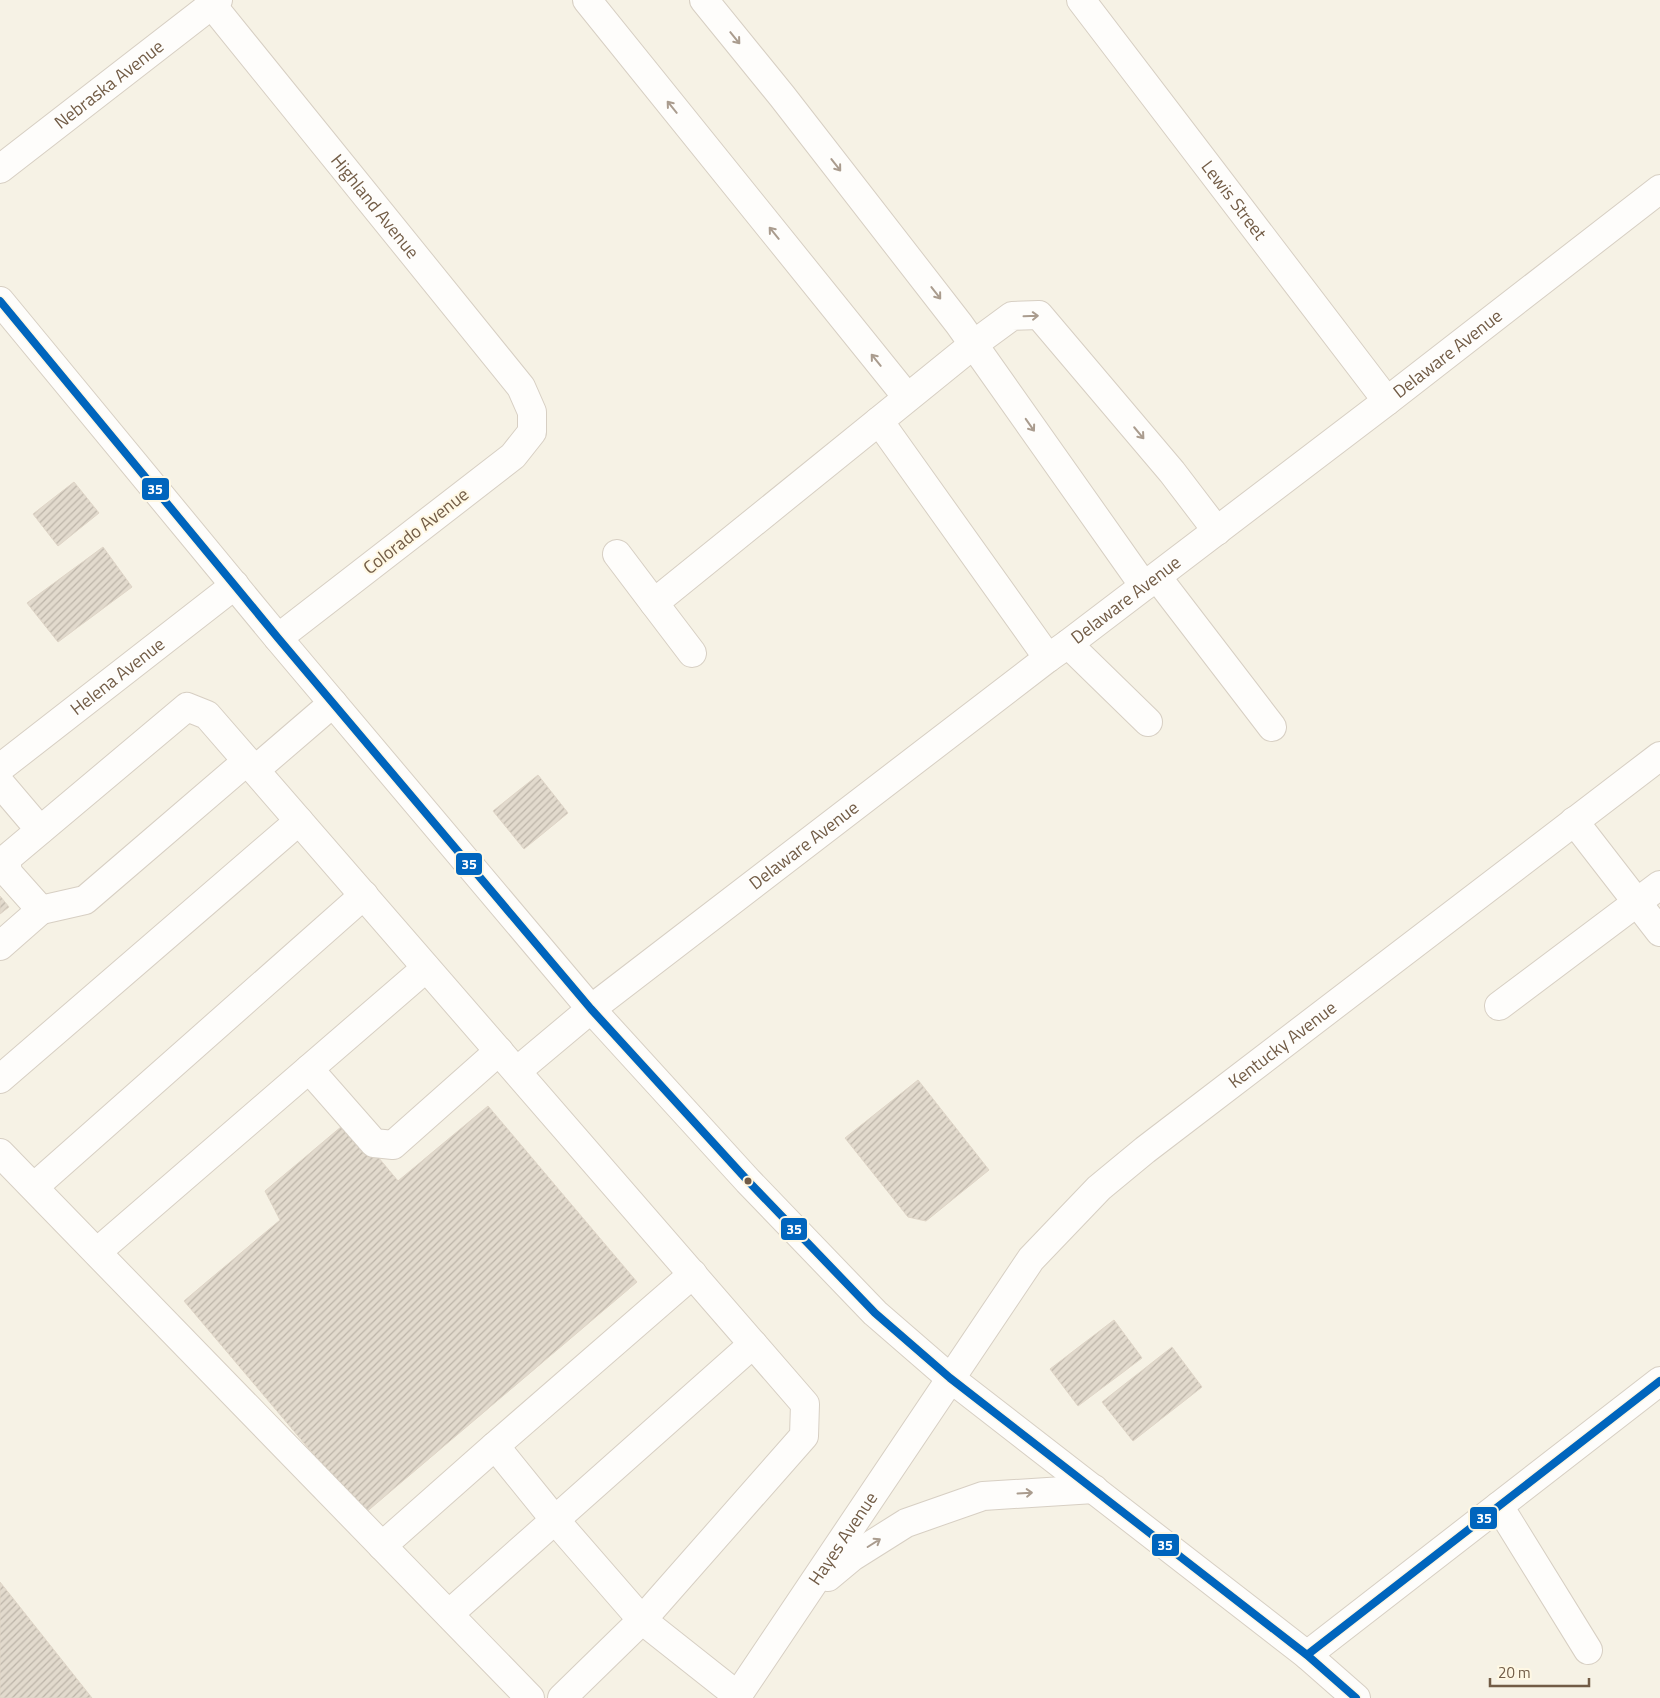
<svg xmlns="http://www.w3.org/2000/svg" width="1660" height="1698" font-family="'Titillium Web',sans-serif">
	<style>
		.building { fill: url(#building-hatch); stroke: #dfd5c7 }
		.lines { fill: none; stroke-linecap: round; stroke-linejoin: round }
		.minor-casing { stroke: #d7cfc3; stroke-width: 30 }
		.minor { stroke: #fefdfb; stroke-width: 28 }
		.bus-1-casing { stroke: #fff8e4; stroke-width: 11 }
		.bus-1 { stroke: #0065bd; stroke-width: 8 }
		.oneway { stroke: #aa9c8e }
		.bus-dot { fill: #725c46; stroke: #fff8e4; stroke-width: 2 }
		.labels { text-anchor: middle; stroke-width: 4; stroke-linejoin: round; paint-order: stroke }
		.street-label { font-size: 18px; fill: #725c46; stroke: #fff8e4 }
		.line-badge { stroke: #fff8e4; stroke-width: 2 }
		.badge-label { font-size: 14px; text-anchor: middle; font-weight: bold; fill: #fff }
	</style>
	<defs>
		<pattern id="building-hatch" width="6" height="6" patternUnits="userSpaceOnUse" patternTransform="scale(1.25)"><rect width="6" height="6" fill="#e2dacd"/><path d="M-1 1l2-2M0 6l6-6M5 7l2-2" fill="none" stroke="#bcb4a8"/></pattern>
	</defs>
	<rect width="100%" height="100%" fill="#f6f2e5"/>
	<!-- building -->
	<path class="building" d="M74,482L99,513L58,546L33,514Z
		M103,547L132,587L58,642L27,603Z
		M538,775L568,813L524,849L493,811Z
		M0,896L9,907L0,914Z
		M918,1080L989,1170L926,1221L908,1217L845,1138Z
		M488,1106L637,1282L364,1514L184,1301L280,1220L265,1191L348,1121L398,1181Z
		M1114,1320L1142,1358L1078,1406L1050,1369Z
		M1172,1347L1202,1387L1133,1441L1102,1402Z
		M0,1582L92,1698H0Z"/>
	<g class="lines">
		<defs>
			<g id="minor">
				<path d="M587,0L907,397"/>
				<path d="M704,0L782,96L959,324L1144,586"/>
				<path id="s1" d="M1081,0L1387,401"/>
				<path id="s2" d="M212,5L521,387L532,412V432L513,456L278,638"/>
				<path id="s3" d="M0,169L218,0"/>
				<path d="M0,301L278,638L591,1009L748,1181L875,1313L950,1378L1307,1655L1356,1698"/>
				<path d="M617,554L654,603"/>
				<path d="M1157,577L1272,727"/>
				<path d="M1068,644L1148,722"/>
				<path d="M692,653L654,603L879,421"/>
				<path d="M1048,658L879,421L974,344L1012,316L1039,315L1172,472L1217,531"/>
				<path id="s4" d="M0,768L235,585"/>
				<path d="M255,770L333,703"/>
				<path d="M0,783L40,830"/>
				<path d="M1574,821L1660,932"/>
				<path d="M41,910L85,900L247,761"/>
				<path d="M0,946L41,910L8,873L6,859L187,707L207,715L805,1404L804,1436L642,1620L555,1520L495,1446L382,1546"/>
				<path d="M1499,1006L1660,885"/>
				<path d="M309,1069L374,1143L393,1145L499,1051"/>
				<path id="s5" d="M517,1071L591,1009L1048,658L1068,644L1387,401L1660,189"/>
				<path d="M0,1079L299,821"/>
				<path d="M0,1153L530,1698"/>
				<path d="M34,1187L364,895"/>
				<path d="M97,1252L426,968"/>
				<path d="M495,1446L693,1274"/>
				<path d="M1499,1506L1588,1650"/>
				<path d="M828,1577L852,1557L906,1523L983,1496L1094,1489"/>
				<path d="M449,1614L753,1344"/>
				<path d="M1307,1655L1660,1381"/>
				<path d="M562,1698L642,1620L738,1696"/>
				<path id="s6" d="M736,1698L1031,1259L1099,1188L1145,1150L1660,756"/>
			</g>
		</defs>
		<!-- minor casing -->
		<use href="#minor" class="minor-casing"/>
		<!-- minor -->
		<use href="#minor" class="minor"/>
		<defs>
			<path id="bus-1" d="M0,301L278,638L591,1009L748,1181L875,1313L950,1378L1307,1655L1356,1698
				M1307,1655L1660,1381"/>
		</defs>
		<!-- bus-1 casing -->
		<use href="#bus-1" class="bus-1-casing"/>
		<!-- bus-1 -->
		<use href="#bus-1" class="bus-1"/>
	</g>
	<!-- one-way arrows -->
	<defs><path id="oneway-shaft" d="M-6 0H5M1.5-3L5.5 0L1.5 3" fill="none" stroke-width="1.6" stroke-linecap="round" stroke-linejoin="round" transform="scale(1.25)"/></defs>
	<g class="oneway">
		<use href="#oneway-shaft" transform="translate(735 38) rotate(51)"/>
		<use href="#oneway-shaft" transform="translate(672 107) rotate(-129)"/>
		<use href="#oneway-shaft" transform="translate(836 165) rotate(52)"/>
		<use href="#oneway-shaft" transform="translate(774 233) rotate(-129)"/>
		<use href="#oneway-shaft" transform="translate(936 293) rotate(52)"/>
		<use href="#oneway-shaft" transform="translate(1031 316) rotate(-2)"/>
		<use href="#oneway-shaft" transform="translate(876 360) rotate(-129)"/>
		<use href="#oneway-shaft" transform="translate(1030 425) rotate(55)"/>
		<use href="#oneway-shaft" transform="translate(1139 433) rotate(50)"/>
		<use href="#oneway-shaft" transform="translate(1025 1493) rotate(-3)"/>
		<use href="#oneway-shaft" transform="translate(874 1543) rotate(-32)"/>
	</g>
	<!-- markers -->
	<circle class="bus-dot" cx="748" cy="1181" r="4.5"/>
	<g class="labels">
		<!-- street labels -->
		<g class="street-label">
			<text dy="6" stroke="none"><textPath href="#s3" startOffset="138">Nebraska Avenue</textPath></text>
			<text dy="6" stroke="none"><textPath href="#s1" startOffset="252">Lewis Street</textPath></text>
			<text dy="6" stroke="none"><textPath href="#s2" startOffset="259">Highland Avenue</textPath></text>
			<text dy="6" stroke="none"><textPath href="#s5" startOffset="1175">Delaware Avenue</textPath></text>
			<text transform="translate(416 531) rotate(-38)" y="6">Colorado Avenue</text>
			<text dy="6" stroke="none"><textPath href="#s5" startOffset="770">Delaware Avenue</textPath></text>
			<text dy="6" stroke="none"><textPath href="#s4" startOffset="149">Helena Avenue</textPath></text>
			<text dy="6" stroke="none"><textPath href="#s5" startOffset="365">Delaware Avenue</textPath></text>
			<text dy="6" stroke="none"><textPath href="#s6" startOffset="860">Kentucky Avenue</textPath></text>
			<text dy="6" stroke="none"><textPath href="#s6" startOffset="192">Hayes Avenue</textPath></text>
		</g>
	</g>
	<g class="line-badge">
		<rect x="141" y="477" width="29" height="24" rx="5" fill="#0065bd"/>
		<rect x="455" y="852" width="28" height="24" rx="5" fill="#0065bd"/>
		<rect x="780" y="1217" width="28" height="24" rx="5" fill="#0065bd"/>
		<rect x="1469" y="1506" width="29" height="24" rx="5" fill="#0065bd"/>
		<rect x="1151" y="1533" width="29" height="24" rx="5" fill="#0065bd"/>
	</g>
	<g class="badge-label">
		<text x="155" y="494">35</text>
		<text x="469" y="869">35</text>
		<text x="794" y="1234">35</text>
		<text x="1484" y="1523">35</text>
		<text x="1165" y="1550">35</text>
	</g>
	<!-- scale -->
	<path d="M1490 1678v8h99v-8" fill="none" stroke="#725c46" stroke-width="2.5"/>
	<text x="1498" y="1678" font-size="15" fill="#725c46" stroke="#fff8e4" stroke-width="4" paint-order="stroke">20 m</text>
</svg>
